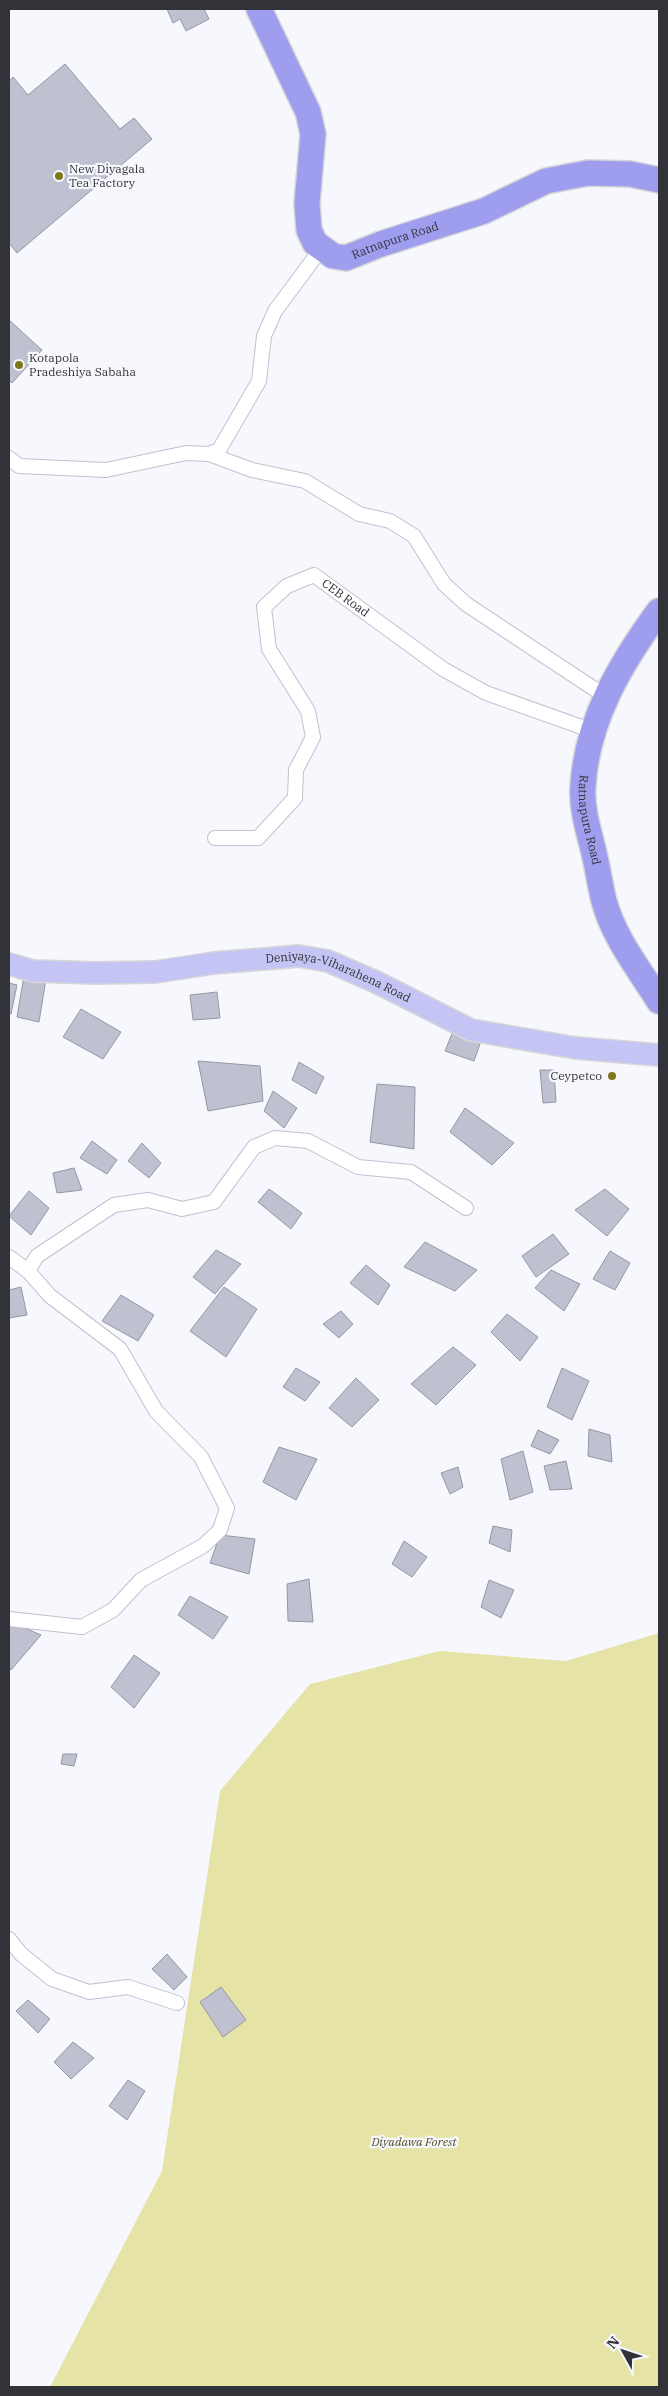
<svg xmlns="http://www.w3.org/2000/svg" width="668" height="2396" font-family="'IBM Plex Serif',serif">
	<style>
		.green { fill: #e6e3a7 }
		.building { fill: #c0c1d0; stroke: #9696a4 }
		.lines { fill: none; stroke-linecap: round; stroke-linejoin: round }
		.street-casing { stroke: #c1c1d0; stroke-width: 16 }
		.primary-casing { stroke: #d6d6d7; stroke-width: 24 }
		.highway-casing { stroke: #d6d6d7; stroke-width: 28 }
		.street { stroke: #fff; stroke-width: 14 }
		.primary { stroke: #c5c5f5; stroke-width: 21 }
		.highway { stroke: #9f9eee; stroke-width: 25 }
		.poi-dot { fill: #7d771c; stroke: #f7f8fe; stroke-width: 2 }
		.labels { text-anchor: middle; stroke-width: 4.5; stroke-linejoin: round; paint-order: stroke }
		.poi-label { font-size: 12px; fill: #323338; stroke: #f7f8fe; text-anchor: start }
		.street-label { font-size: 12px; fill: #323338; stroke: #f7f8fe }
		.park-label { font-size: 12px; font-style: italic; fill: #535026; stroke: #f7f8fe }
	</style>
	<rect width="100%" height="100%" fill="#f7f8fe"/>
	<!-- green -->
	<path class="green" d="M659,1633V2387H50L162,2171L220,1791L310,1684L440,1651L566,1661Z"/>
	<!-- building -->
	<path class="building" d="M167,9H204L209,19L186,31L180,19L173,23Z
		M65,64L120,129L134,118L152,139L17,253L9,243V81L13,77L28,95Z
		M9,320L42,350L12,383L9,380Z
		M24,976L46,979L39,1022L17,1017Z
		M9,983L17,985L11,1014H9Z
		M217,992L220,1018L193,1020L190,995Z
		M81,1009L121,1032L103,1059L63,1037Z
		M453,1031L481,1041L474,1061L445,1051Z
		M198,1061L260,1066L263,1101L208,1111Z
		M299,1062L324,1077L316,1094L292,1080Z
		M540,1070H554L556,1102L543,1103Z
		M377,1084L415,1087L414,1149L370,1142Z
		M273,1091L297,1108L284,1128L264,1111Z
		M465,1108L514,1143L492,1165L450,1132Z
		M92,1141L117,1160L107,1174L80,1158Z
		M142,1143L161,1163L149,1178L128,1161Z
		M74,1168L82,1190L57,1193L53,1173Z
		M269,1189L302,1213L291,1229L258,1202Z
		M605,1189L629,1209L607,1236L575,1210Z
		M29,1191L49,1208L31,1235L9,1216Z
		M553,1234L569,1254L536,1277L522,1256Z
		M425,1242L477,1270L455,1291L404,1267Z
		M216,1250L241,1264L215,1294L193,1277Z
		M610,1251L630,1263L615,1290L593,1279Z
		M366,1265L390,1285L378,1305L350,1283Z
		M551,1270L580,1284L564,1311L535,1288Z
		M21,1287L27,1315L9,1318V1290Z
		M224,1287L257,1309L226,1357L190,1331Z
		M121,1295L154,1315L138,1341L102,1321Z
		M341,1311L353,1324L339,1338L323,1324Z
		M507,1314L538,1337L520,1361L491,1332Z
		M453,1347L476,1365L436,1405L411,1384Z
		M296,1368L320,1382L305,1401L283,1387Z
		M562,1368L589,1381L572,1420L547,1407Z
		M356,1378L379,1400L352,1427L329,1408Z
		M589,1429L610,1435L612,1462L588,1456Z
		M538,1430L559,1440L550,1454L531,1446Z
		M279,1447L317,1459L296,1500L263,1482Z
		M523,1451L533,1492L510,1500L501,1459Z
		M566,1461L572,1489L550,1490L544,1466Z
		M458,1467L463,1487L450,1494L441,1473Z
		M493,1526L512,1530L510,1552L489,1543Z
		M220,1535L255,1539L249,1574L210,1563Z
		M404,1541L427,1557L412,1577L392,1564Z
		M309,1579L313,1622L288,1621L287,1584Z
		M489,1580L514,1590L501,1618L481,1607Z
		M190,1596L228,1617L213,1639L178,1615Z
		M13,1623L41,1635L11,1670L9,1667V1624Z
		M134,1655L160,1673L134,1708L111,1687Z
		M63,1754H77L74,1766L61,1764Z
		M167,1954L187,1977L174,1990L152,1969Z
		M221,1987L246,2020L223,2037L200,2002Z
		M28,2000L50,2019L38,2033L16,2011Z
		M73,2042L94,2058L71,2079L54,2062Z
		M128,2080L145,2091L127,2120L109,2106Z"/>
	<g class="lines">
		<defs>
			<g id="street">
				<path d="M209,454L252,470L305,481L359,514L390,521L414,536L444,584L466,604L605,696"/>
				<path d="M9,458L19,466L106,470L186,453L209,454L219,450L259,381L264,336L275,311L321,249"/>
				<path id="s1" d="M215,838H258L295,798L296,770L313,737L308,711L269,649L264,607L287,586L314,575L443,669L486,693L593,731"/>
				<path d="M9,1257L28,1271L50,1296L120,1349L156,1411L201,1457L227,1508L220,1530L203,1546L141,1580L113,1610L82,1627L9,1619"/>
				<path d="M28,1271L37,1256L114,1205L148,1200L182,1209L214,1202L254,1147L275,1138L308,1141L358,1167L411,1172L466,1208"/>
				<path d="M9,1939L21,1954L52,1979L89,1992L128,1987L177,2003"/>
			</g>
			<g id="primary">
				<path id="s2" d="M9,964L33,971L96,973L155,972L214,963L299,956L328,961L376,982L471,1030L576,1048L659,1055"/>
			</g>
			<g id="highway">
				<path id="s3" d="M259,9L308,112L313,134L307,203L309,230L315,243L333,256L346,258L381,244L484,211L546,181L588,173L630,174L659,180"/>
				<path id="s4" d="M659,611C621,663 587,719 583,786C581,808 589,832 594,853C598,869 600,886 604,901C614,938 639,969 659,1001"/>
			</g>
		</defs>
		<!-- street casing -->
		<use href="#street" class="street-casing"/>
		<!-- primary casing -->
		<use href="#primary" class="primary-casing"/>
		<!-- highway casing -->
		<use href="#highway" class="highway-casing"/>
		<!-- street -->
		<use href="#street" class="street"/>
		<!-- primary -->
		<use href="#primary" class="primary"/>
		<!-- highway -->
		<use href="#highway" class="highway"/>
	</g>
	<!-- markers -->
	<g class="poi-dot">
		<circle cx="59" cy="176" r="5"/>
		<circle cx="19" cy="365" r="5"/>
		<circle cx="612" cy="1076" r="5"/>
	</g>
	<g class="labels">
		<!-- poi labels -->
		<g class="poi-label">
			<text x="69" y="173">New Diyagala<tspan x="69" dy="14">Tea Factory</tspan></text>
			<text x="29" y="362">Kotapola<tspan x="29" dy="14">Pradeshiya Sabaha</tspan></text>
			<text x="602" y="1080" text-anchor="end">Ceypetco</text>
		</g>
		<!-- street labels -->
		<g class="street-label">
			<text dy="4" stroke="none"><textPath href="#s3" startOffset="335">Ratnapura Road</textPath></text>
			<text dy="4" stroke="none"><textPath href="#s1" startOffset="404">CEB Road</textPath></text>
			<text dy="4" stroke="none"><textPath href="#s4" startOffset="228">Ratnapura Road</textPath></text>
			<text dy="4" stroke="none"><textPath href="#s2" startOffset="335">Deniyaya-Viharahena Road</textPath></text>
		</g>
		<!-- park labels -->
		<g class="park-label">
			<text x="414" y="2146">Diyadawa Forest</text>
		</g>
	</g>
	<!-- border -->
	<rect width="668" height="2396" fill="none" stroke="#323338" stroke-width="20"/>
	<!-- north arrow -->
	<g transform="translate(623 2351) rotate(310)" stroke="#f7f8fe" stroke-width="4" paint-order="stroke">
	<path d="M0-4L9 19L0 12L-9 19Z" fill="#323338"/>
	<text y="-8" font-size="14" font-weight="bold" text-anchor="middle" fill="#323338">N</text>
	</g>
</svg>
